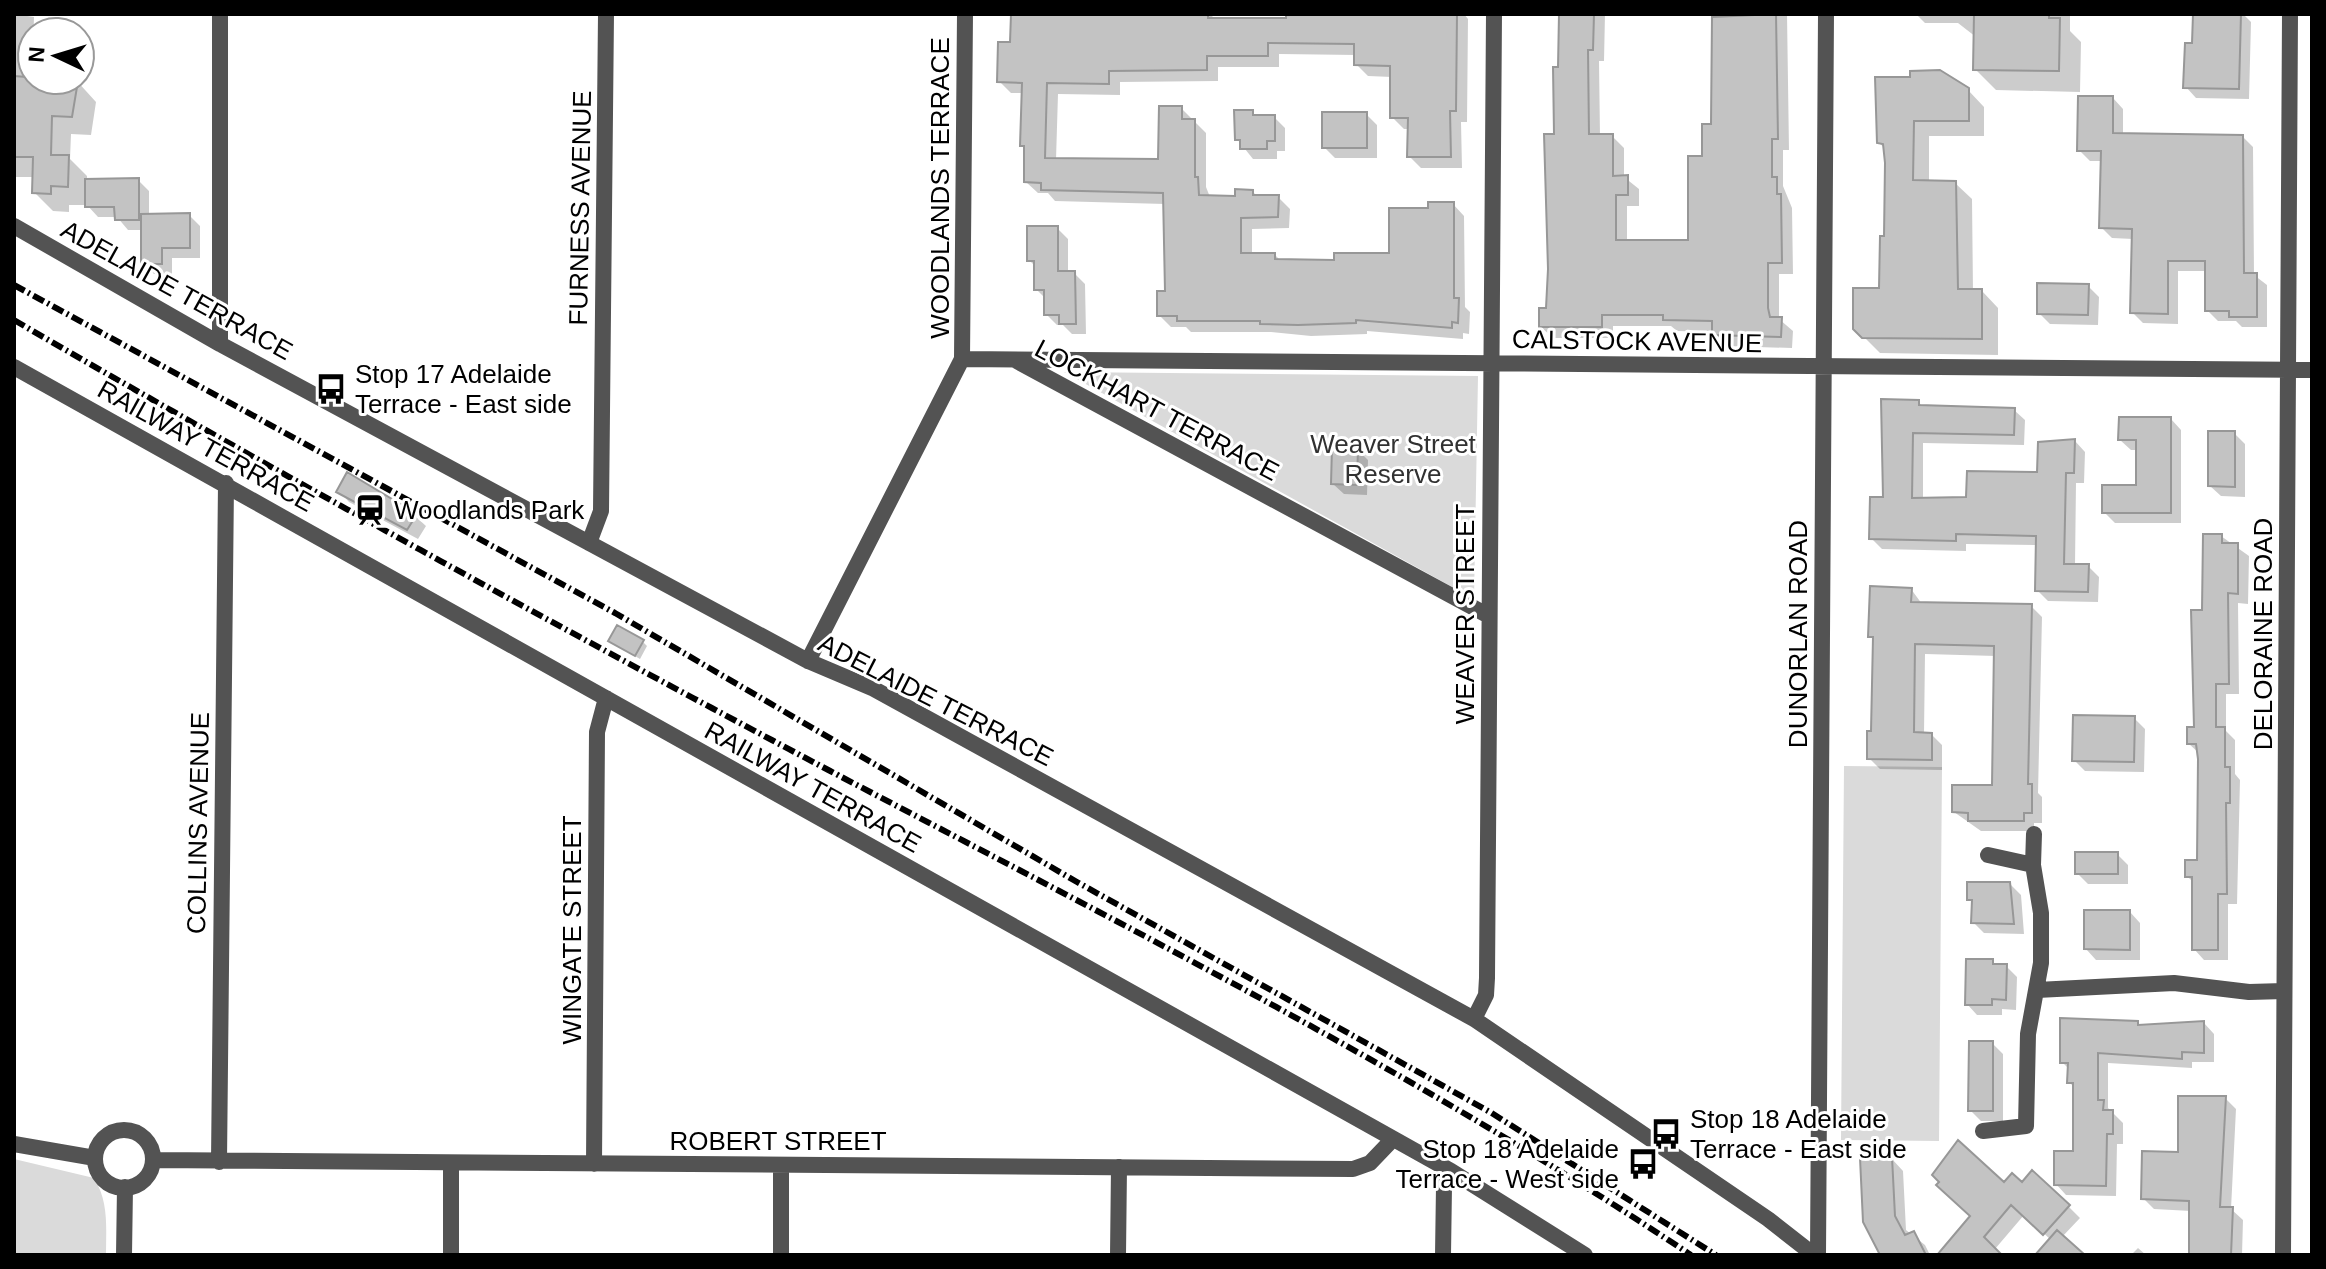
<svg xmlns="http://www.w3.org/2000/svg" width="2326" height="1269" font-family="Helvetica,sans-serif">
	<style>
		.green { fill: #dadada }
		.shadow { fill: #0003 }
		.building { fill: #c3c3c3; stroke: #979797; stroke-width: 2 }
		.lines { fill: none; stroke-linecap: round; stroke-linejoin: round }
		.street { stroke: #535353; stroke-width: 16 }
		.rail { stroke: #000; stroke-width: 6; stroke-dasharray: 12 4 2 4; stroke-linecap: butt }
		.labels { text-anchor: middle; stroke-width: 6; stroke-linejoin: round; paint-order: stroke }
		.street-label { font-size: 26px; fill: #000; stroke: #fff }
		.poi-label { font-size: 26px; fill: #000; stroke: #fff; text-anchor: start }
		.park-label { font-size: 26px; fill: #313131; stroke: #fff }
	</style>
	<rect width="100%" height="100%" fill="#fff"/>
	<!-- green -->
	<path class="green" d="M1064,372L1478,376L1474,599Z
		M1844,766L1942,767L1939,1141L1841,1140Z
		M14,1159L94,1178C109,1202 106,1227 106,1255H14Z"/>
	<!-- shadow -->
	<path class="shadow" d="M14,14L34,17L32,80H76L96,102L91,135L71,134L70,159L87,176V181L138,180L149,191V216L189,215L200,226V258H172V274H154L143,263V230H128L117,217H98L87,205H69V212L53,211L34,192L35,177H14Z
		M1013,14H1210L1216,20H1288L1356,14H1464L1468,19L1467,122H1461L1462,168H1421L1409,156V129H1404L1392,117V77L1368,76L1356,64V55L1279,54V67H1218V81L1120,82V95L1058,94L1056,160L1160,161L1181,108L1206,133V187L1210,197L1236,198L1253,192L1258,197H1278L1290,209L1289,228L1252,229V255H1275L1281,261L1336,262L1391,255L1430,210L1453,204L1464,216L1465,307L1470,312L1469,334L1463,333V339L1367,331V334L1311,336L1271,332H1191L1186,327H1171L1159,315L1167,293L1165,204L1055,201L1048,193H1038L1026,182V149L1022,145L1023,93H1011L999,81L1012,44Z
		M1559,14H1605L1604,61H1599L1600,136H1612L1624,148V177L1639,189V206H1627V242H1690L1713,126L1714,14H1787L1789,150H1783V186L1792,208L1793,274H1779V319L1793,331L1792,348L1726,346L1714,332L1677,331L1671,326H1613V338H1553L1541,327L1548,310L1546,136H1557Z
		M1916,14H2070V31L2081,42L2080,92L1996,90L1975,69L1976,37L1958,23H1925Z
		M2195,14H2243L2251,22L2249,99L2196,98L2186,87L2194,45Z
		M1877,79L1968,90L1984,107V136H1929V183H1955L1972,199L1973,291H1982L1998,308V355L1880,353L1855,328L1881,290L1886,238V149L1879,143Z
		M2113,98L2123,109V135L2242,136L2253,147L2254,275L2267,285V327H2242L2236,321H2218L2207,310V271H2178V324L2143,323L2132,312L2133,239L2112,238L2101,227L2103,161H2090L2079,150Z
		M1252,112L1257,117H1274L1285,128V151H1277V159H1253L1237,139Z
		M1366,114L1377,125V158H1335L1324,147Z
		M1057,228L1068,239V273H1074L1085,284L1086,334H1072L1063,325H1057L1046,314V299L1036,289V267L1029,260Z
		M2088,286L2099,297L2098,325L2050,324L2039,313Z
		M1918,402L1924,407L2014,410L2025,420L2024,445L1923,443V500L1968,499L2039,474L2075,441L2085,452L2084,483H2076L2075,566H2088L2099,577L2098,602L2048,601L2037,590V545L1966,544V551L1882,549L1871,538Z
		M2171,419L2181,430V523H2115L2104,512L2138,487V450H2131L2120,440Z
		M2234,433L2245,444V497L2221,496L2210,486Z
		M1357,449L1368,460L1367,495L1344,494L1333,484Z
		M339,491L415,516L426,526L418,539L349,502Z
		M2221,536L2249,556L2248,604L2238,603L2239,694H2226V731L2235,740V774L2240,780L2237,904H2228V960H2204L2194,949V883L2187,876L2199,862V753L2189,744L2196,729L2204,612Z
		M1911,589L1922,604L2031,606L2042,617L2038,793L2042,797V823H2034V831H1981L1954,812L1994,787L1996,656L1925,654L1924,734H1931L1942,745V770L1880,769L1869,758L1873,734L1875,640L1870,636Z
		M643,642L647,646L640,659L616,645Z
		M2134,718L2145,729L2144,772L2085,771L2074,760Z
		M2117,854L2128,865V884H2088L2077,873Z
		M2010,884L2021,895L2024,934L1984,933L1973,922L1974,904L1969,899Z
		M2130,912L2140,923V960H2096L2086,949Z
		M1992,961L1997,966H2006L2017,977L2016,1010L2002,1009V1015H1977L1967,1004Z
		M2137,1023L2141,1027L2204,1023L2214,1034V1062H2192V1068L2108,1063V1108L2123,1123V1144H2117L2116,1196L2066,1195L2056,1184L2075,1153V1088L2069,1082L2070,1070L2062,1062Z
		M1992,1043L2003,1054V1121H1981L1970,1110Z
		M2225,1098L2236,1109L2231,1209L2243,1220L2242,1255H2191V1211L2154,1209L2143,1198Z
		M1892,1159L1903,1171L1906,1230L1925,1245L1930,1255H1882Z
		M2004,1185H2022L2068,1206L2080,1218L2062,1237L2082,1255H2038L2051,1240L2024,1215L1995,1249L1999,1255H1939Z
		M2138,1248L2146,1255H2131Z"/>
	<!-- building -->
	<path class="building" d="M1011,14H1208V18H1286V14H1457L1456,111H1450L1451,157H1407L1408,118H1390V66L1354,65V44L1268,43V56H1207V70L1109,71V84L1047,83L1045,158L1158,159L1159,106H1182V119H1195V177H1198L1199,195L1235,196V189L1253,190V195H1279L1278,217L1241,218V253H1275V259L1334,260V253H1389V208H1428V202H1454V298H1459L1458,323L1452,322V328L1356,320V323L1298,325L1260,324V321H1177V316H1157V291H1165L1163,193L1041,190V183L1024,182V146H1020L1022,83L997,82L998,42H1010Z
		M1559,14H1594L1593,50H1588L1589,134H1613V176L1628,175V195H1616V240H1688V156H1702V124H1711L1712,17L1776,14L1778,139H1772V177H1777V194H1781L1782,263H1768V308L1770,317H1782L1781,337L1712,335V321L1663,320V315H1602V327H1539V308H1546L1548,269L1544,134H1554L1553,67H1558Z
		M1974,14H2049V18H2060L2059,71L1973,70Z
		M2193,14H2241L2239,89L2183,88L2185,43H2192Z
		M1940,70L1969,88V121H1914L1913,180L1956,181L1958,289H1982V339L1862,338L1853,329V288H1879L1880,236H1884L1885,163L1883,144L1877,143L1875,77H1910V71Z
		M14,76L78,81L72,117L52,116L51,155H69L68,187L51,186V194L32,193L33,157H14Z
		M2078,96H2113V133L2243,135L2244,273H2257V317H2229V311H2205V261H2168V314L2130,313L2132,229L2099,228L2101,151H2077Z
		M1234,110H1253V115H1275V141H1267V149H1240V140H1235Z
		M1322,112H1367V148H1322Z
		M139,178V220H115L114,207H85V179Z
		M190,213V248H162V264H141V214Z
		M1027,226H1058V271H1075L1076,324H1059V315H1044V290H1034V261H1027Z
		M2037,283L2089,284L2088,315L2037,314Z
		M1881,399L1919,400V405L2015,408L2014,435L1913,433L1912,498L1966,497L1967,471L2037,472L2038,442L2075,439L2074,473H2066L2064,564H2089L2088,592L2035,591L2036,536L1956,534V541L1869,539L1870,497H1883Z
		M2119,417H2171V513H2102V485H2136V440H2118Z
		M2208,431H2235V487L2208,486Z
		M1332,447H1358L1357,485L1331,484Z
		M347,472L417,514L407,530L336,492Z
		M2203,534H2222V543H2238V594L2228,593L2229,684H2216V727H2225V767H2230V803H2226L2227,894H2218V950H2192V877H2185V860H2197L2198,759L2196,744H2187V727H2194L2191,610H2202Z
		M1870,586L1912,588L1911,602L2032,604L2028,784H2032V813H2024V821H1968V813L1952,812V785H1992L1994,646L1915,644L1914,732L1932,733V760L1867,759V731H1871L1873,637H1868Z
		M617,625L644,640L635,656L608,641Z
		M2073,715L2135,716L2134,762L2072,761Z
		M2075,852H2118V874H2075Z
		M1967,882H2010L2014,924L1971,923L1972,900H1967Z
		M2084,910H2130V950L2084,949Z
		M1966,959H1993V964H2007L2006,1000L1992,999V1005H1965Z
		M2060,1018L2138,1021V1025L2204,1021V1053L2182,1052V1059L2098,1053V1100H2104L2103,1110H2113V1134H2107L2106,1186L2054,1185V1151H2073V1083H2067L2068,1063H2060Z
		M1969,1041H1993V1111H1968Z
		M2178,1096H2226L2220,1207H2233L2231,1255H2189V1201L2141,1199L2142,1151L2178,1152Z
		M1958,1140L2004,1182L2012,1173L2022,1182L2032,1170L2070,1205L2043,1235L2011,1205L1984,1237L2002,1255H1937L1970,1216L1936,1185L1939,1182L1932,1175Z
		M1892,1157L1895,1216L1905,1235L1914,1231L1926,1255H1880L1863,1222L1860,1158Z
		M2057,1230L2085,1255H2035Z"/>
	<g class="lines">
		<!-- street -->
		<path class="street" d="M14,226L220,344L808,661L874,689L1474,1019L1768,1219L1814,1255
			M220,344V14
			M962,359L2312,370
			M1015,360L1489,616
			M14,367L1451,1171L1585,1255
			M589,543L601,511L606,14
			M808,661L962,359L965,14
			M1988,855L2033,865
			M2037,990L2174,983L2249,992L2284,991
			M1474,1019L1486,995L1487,978L1494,14
			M95 1159a29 29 0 1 1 58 0a29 29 0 1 1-58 0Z
			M1983,1131L2026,1126L2028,1034L2041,963V913L2033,865L2034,834
			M14,1144L95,1158
			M153,1160L1353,1169L1370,1163L1392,1140
			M219,1162L226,483
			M594,1164L597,732L606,698
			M124,1255L125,1187
			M451,1255V1163
			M781,1255V1165
			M1118,1255L1119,1167
			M1443,1255L1444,1186L1451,1171
			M1818,1255L1826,14
			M2283,1255L2290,14"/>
		<!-- rail -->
		<path class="rail" d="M14,285L615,613L1077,882L1490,1112L1716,1255
			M14,320C284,477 558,627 834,773C1123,925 1418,1073 1691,1255"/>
	</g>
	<!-- icons -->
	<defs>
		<symbol id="bus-bare" viewBox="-9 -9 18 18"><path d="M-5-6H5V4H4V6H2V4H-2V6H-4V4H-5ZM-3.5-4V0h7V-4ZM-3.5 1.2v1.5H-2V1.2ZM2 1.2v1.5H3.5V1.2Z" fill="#000" stroke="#fff" stroke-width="2.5" paint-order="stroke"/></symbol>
		<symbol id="station-bare" viewBox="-9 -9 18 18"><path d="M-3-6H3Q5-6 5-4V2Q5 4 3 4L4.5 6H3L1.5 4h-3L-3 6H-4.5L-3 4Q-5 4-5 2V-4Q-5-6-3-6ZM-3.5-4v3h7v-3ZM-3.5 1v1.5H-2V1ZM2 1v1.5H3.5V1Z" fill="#000" stroke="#fff" stroke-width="2.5" paint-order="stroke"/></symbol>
	</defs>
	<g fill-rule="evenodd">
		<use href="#bus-bare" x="309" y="367" width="44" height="44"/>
		<use href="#station-bare" x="348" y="488" width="44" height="44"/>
		<use href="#bus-bare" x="1644" y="1112" width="44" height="44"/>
		<use href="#bus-bare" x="1621" y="1142" width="44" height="44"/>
	</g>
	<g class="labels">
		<!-- street labels -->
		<g class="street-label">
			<text transform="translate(940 188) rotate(-90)" y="9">WOODLANDS TERRACE</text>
			<text transform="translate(580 208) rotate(-89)" y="9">FURNESS AVENUE</text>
			<text transform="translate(177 290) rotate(29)" y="9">ADELAIDE TERRACE</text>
			<text transform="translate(1637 341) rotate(1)" y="9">CALSTOCK AVENUE</text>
			<text transform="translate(1157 410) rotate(28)" y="9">LOCKHART TERRACE</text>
			<text transform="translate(206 446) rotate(29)" y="9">RAILWAY TERRACE</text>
			<text transform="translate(1465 614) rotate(-90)" y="9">WEAVER STREET</text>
			<text transform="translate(1798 634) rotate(-90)" y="9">DUNORLAN ROAD</text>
			<text transform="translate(2263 634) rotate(-90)" y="9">DELORAINE ROAD</text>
			<text transform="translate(936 700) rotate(27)" y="9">ADELAIDE TERRACE</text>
			<text transform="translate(813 787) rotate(29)" y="9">RAILWAY TERRACE</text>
			<text transform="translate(198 823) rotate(-89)" y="9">COLLINS AVENUE</text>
			<text transform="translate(572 930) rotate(-90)" y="9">WINGATE STREET</text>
			<text x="778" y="1150">ROBERT STREET</text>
		</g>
		<!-- poi labels -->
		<g class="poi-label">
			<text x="355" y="383">Stop 17 Adelaide<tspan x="355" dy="30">Terrace - East side</tspan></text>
			<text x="394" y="519">Woodlands Park</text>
			<text x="1690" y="1128">Stop 18 Adelaide<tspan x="1690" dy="30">Terrace - East side</tspan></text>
			<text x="1619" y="1158" text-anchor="end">Stop 18 Adelaide<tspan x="1619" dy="30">Terrace - West side</tspan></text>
		</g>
		<!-- park labels -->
		<g class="park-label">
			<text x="1393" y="453">Weaver Street<tspan x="1393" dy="30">Reserve</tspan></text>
		</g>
	</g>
	<!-- border -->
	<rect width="2326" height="1269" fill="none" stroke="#000000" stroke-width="32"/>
	<!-- north arrow -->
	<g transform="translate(56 56) rotate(274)"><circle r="38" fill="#ffffff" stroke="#999999" stroke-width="2"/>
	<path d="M0-6L14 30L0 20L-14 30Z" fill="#000000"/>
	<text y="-12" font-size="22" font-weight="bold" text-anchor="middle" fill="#000000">N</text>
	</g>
</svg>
